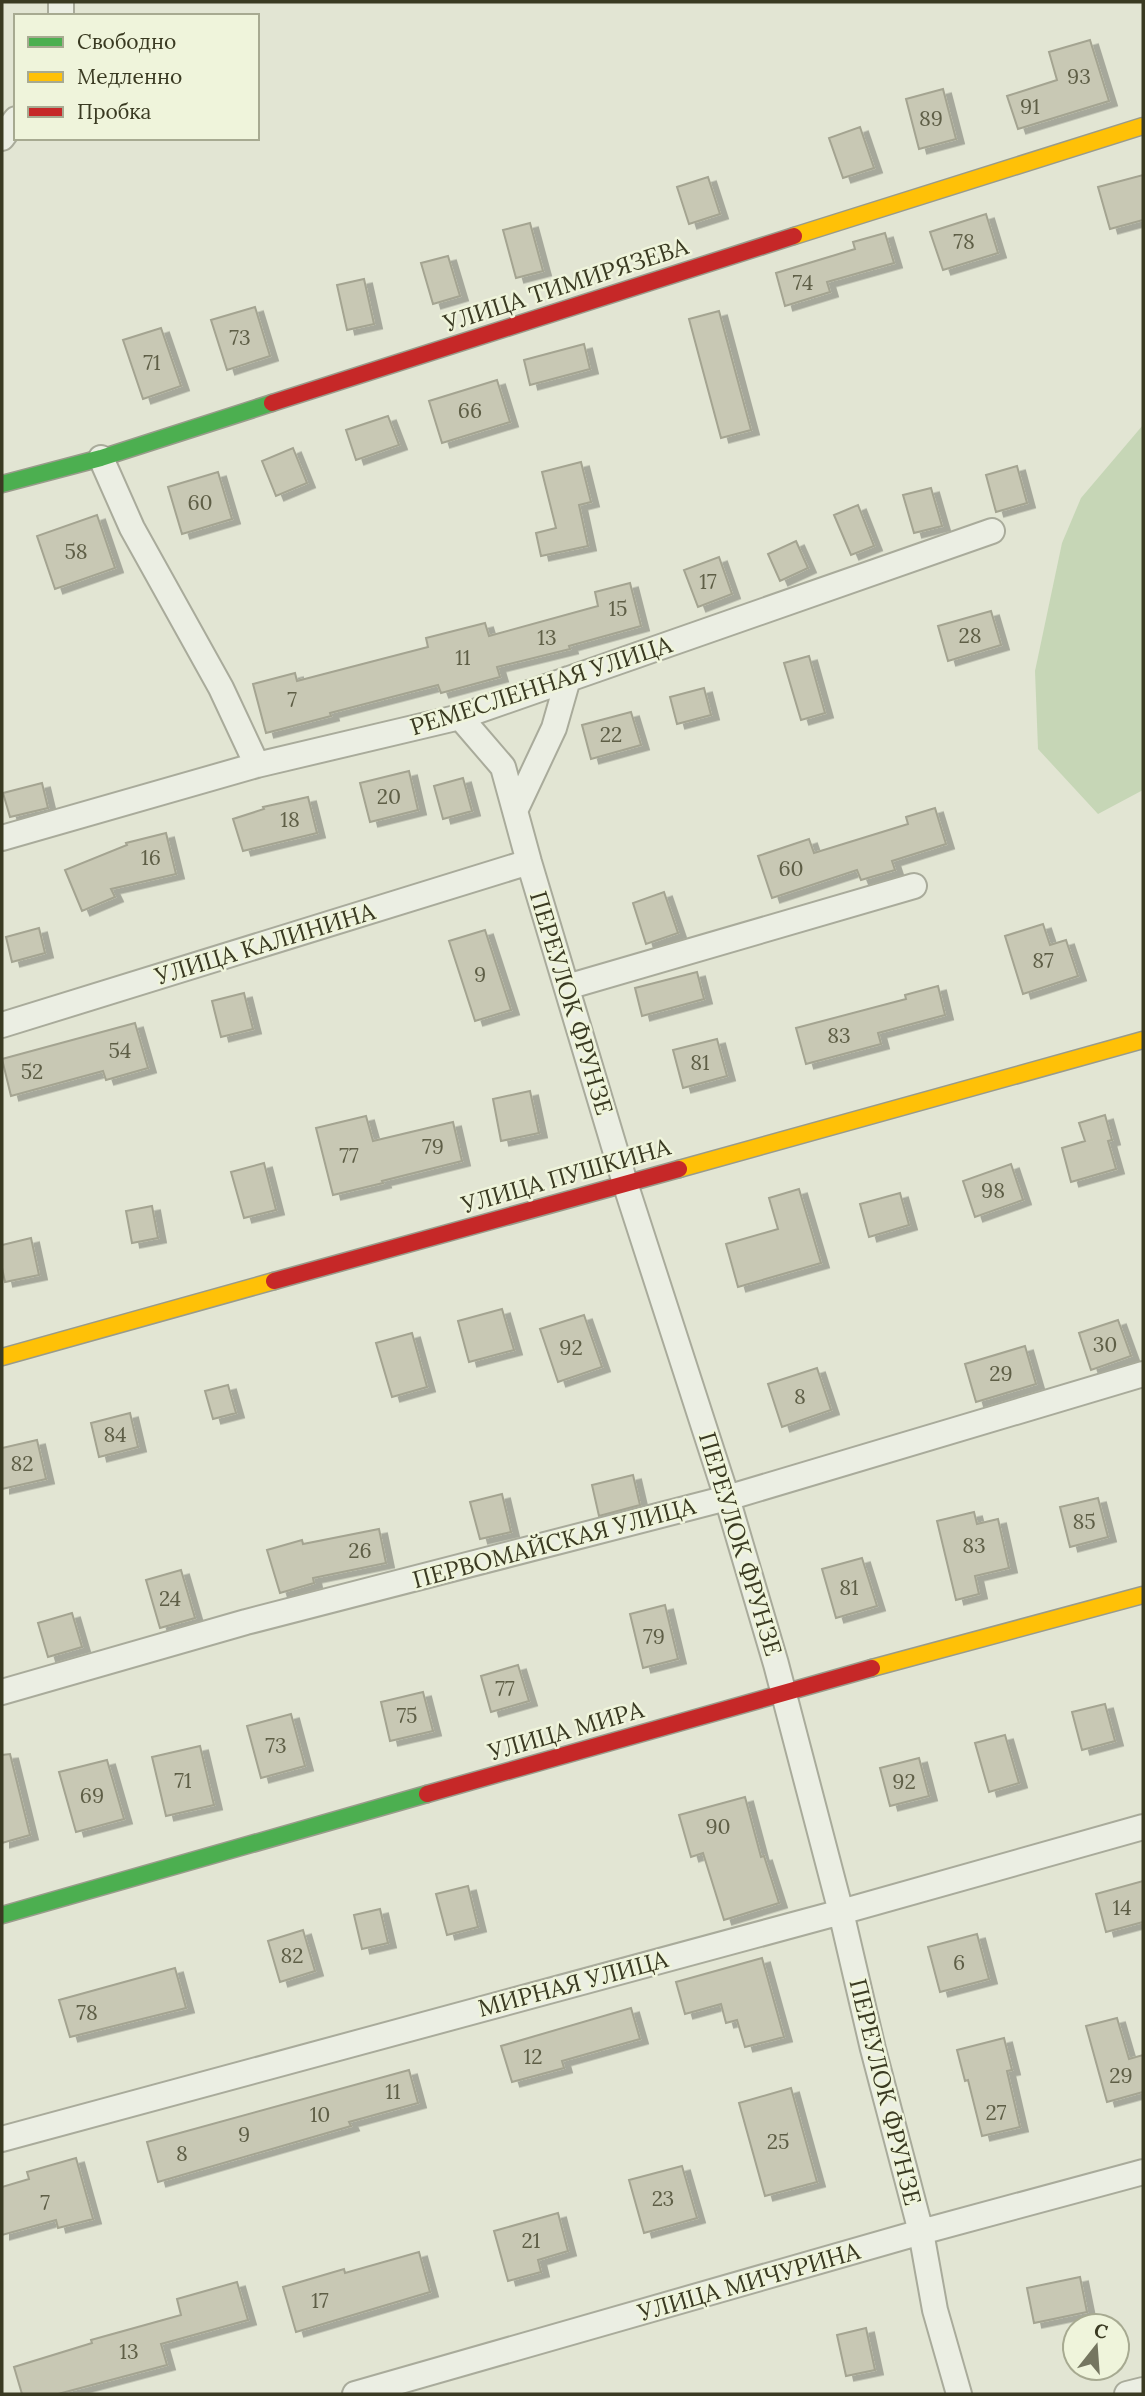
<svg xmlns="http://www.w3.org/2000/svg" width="1145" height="2396" font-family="Lora,serif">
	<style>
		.green { fill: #c6d6b6 }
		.building { fill: #c8c8b4; stroke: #a4a491; stroke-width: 2; filter: url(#shadow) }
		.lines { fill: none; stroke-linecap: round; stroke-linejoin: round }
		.street-casing { stroke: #a9ab9b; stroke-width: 28 }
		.fast-casing { stroke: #999b8b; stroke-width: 19 }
		.slow-casing { stroke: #999b8b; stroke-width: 19 }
		.jam-casing { stroke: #999b8b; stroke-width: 19 }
		.street { stroke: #ebeee3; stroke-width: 24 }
		.fast { stroke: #4caf50; stroke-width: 16 }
		.slow { stroke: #ffc107; stroke-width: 16 }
		.jam { stroke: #c62828; stroke-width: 16 }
		.labels { text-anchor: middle; stroke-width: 5; stroke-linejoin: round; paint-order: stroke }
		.number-label { font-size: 21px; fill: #5e5e46 }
		.street-label { font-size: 24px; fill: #3a3a22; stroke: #eff4db }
	</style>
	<defs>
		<filter id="shadow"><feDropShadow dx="8" dy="4.5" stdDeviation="0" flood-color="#0004"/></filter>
	</defs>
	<rect width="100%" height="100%" fill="#e2e5d3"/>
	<!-- green -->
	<path class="green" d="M1143,425V790L1098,814L1038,749L1035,671L1062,543L1081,498Z"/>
	<!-- building -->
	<path class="building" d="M1090,40L1109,101L1018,129L1007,96L1057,80L1049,52Z
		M943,89L956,139L919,149L906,99Z
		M860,127L874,168L843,178L829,138Z
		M1143,175V220L1110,229L1098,187Z
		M708,177L720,214L689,224L677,187Z
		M986,214L998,253L943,270L930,232Z
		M530,223L543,271L516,278L503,230Z
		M885,233L894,263L827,282L830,292L785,306L776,273L855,249L853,242Z
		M448,256L460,296L433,304L421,263Z
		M364,279L374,324L347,330L337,285Z
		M255,307L270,356L227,370L211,320Z
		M719,311L751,430L721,438L689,319Z
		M161,328L181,386L143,399L123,340Z
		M584,344L590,369L530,385L524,360Z
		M497,380L510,422L442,443L429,401Z
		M388,416L399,445L356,460L346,430Z
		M293,448L307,483L276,496L262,461Z
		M581,462L591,502L579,505L588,546L541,556L536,533L556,528L542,472Z
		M1017,466L1027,503L996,512L986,475Z
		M218,472L232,519L182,534L168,487Z
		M931,488L942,526L914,533L903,495Z
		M858,505L874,546L851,555L834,515Z
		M97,515L115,568L55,589L37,536Z
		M796,541L808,568L780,581L768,554Z
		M719,557L732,594L698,607L684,570Z
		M630,583L641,626L569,646L570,649L497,667L500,677L441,693L438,685L330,713L331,716L266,733L253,684L295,673L297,681L428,647L426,638L485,623L489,636L598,606L595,592Z
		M991,611L1001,645L948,661L938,626Z
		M809,656L825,713L801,720L784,663Z
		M704,688L711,715L677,724L670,697Z
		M631,712L641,745L591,759L582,725Z
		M409,771L418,810L370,822L360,783Z
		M463,778L472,811L443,819L434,786Z
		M42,783L48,808L10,817L3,793Z
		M308,797L317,833L243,851L233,819L264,809L263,807Z
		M935,808L946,844L892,861L895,870L861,880L857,870L772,898L758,856L809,839L814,853L908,824L906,817Z
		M166,833L176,874L111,889L115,897L82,911L65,870L127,845L126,843Z
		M664,892L678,933L646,944L633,903Z
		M1043,924L1050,945L1066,940L1078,976L1023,994L1005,936Z
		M39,928L45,953L12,962L6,937Z
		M485,930L511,1010L475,1021L449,941Z
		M697,972L704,999L642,1016L635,988Z
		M938,986L945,1015L878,1033L881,1044L806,1064L796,1028L906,999L905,995Z
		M244,993L253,1029L221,1037L212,1001Z
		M135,1023L148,1068L106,1080L103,1071L11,1096L2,1059Z
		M717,1039L727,1076L683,1088L673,1050Z
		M530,1091L539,1133L501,1141L493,1099Z
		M1105,1115L1112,1140L1108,1141L1116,1169L1071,1182L1062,1148L1085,1141L1079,1123Z
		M366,1116L373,1141L453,1122L462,1161L382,1181L383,1183L333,1195L316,1128Z
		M264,1163L276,1210L244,1218L231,1172Z
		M1011,1164L1023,1200L975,1217L963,1181Z
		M799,1189L821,1263L738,1287L726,1244L778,1229L769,1198Z
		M900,1193L909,1225L869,1237L860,1204Z
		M152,1206L158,1238L132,1243L126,1211Z
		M31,1238L39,1275L5,1282L2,1268V1245Z
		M502,1309L514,1350L469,1362L458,1321Z
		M584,1315L602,1367L558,1382L540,1329Z
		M1118,1320L1131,1356L1091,1370L1079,1333Z
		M412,1333L427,1387L392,1397L376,1343Z
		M1025,1346L1036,1384L976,1402L965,1364Z
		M817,1368L831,1410L782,1427L768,1384Z
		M228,1385L236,1413L213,1419L205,1391Z
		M130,1413L138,1447L99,1457L91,1423Z
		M37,1440L46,1479L2,1489V1448Z
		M633,1475L640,1505L599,1516L592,1485Z
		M502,1494L511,1532L480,1539L470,1502Z
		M1098,1498L1108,1537L1070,1547L1060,1507Z
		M974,1512L977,1524L998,1519L1009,1568L975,1576L979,1594L956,1600L937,1521Z
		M379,1529L386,1563L313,1578L314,1583L280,1593L267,1550L302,1540L303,1544Z
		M862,1558L877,1606L836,1618L822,1569Z
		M181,1570L195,1618L160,1628L146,1580Z
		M665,1605L678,1659L643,1668L630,1614Z
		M72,1613L82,1647L48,1657L38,1623Z
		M518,1665L529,1701L491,1712L481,1676Z
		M423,1692L433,1731L390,1741L381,1702Z
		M1105,1704L1115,1741L1082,1750L1072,1712Z
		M291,1714L305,1766L261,1778L247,1726Z
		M1005,1735L1019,1783L989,1792L975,1743Z
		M200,1746L214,1805L166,1816L152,1757Z
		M10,1754L30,1835L2,1843V1755Z
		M919,1758L929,1796L890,1806L880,1768Z
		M107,1760L124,1819L76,1832L59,1772Z
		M745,1797L761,1857L764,1856L779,1903L724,1920L703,1853L691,1857L679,1815Z
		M1143,1881V1922L1106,1932L1096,1894Z
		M468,1886L478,1927L447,1935L436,1894Z
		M380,1909L388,1943L362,1949L354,1915Z
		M303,1930L315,1971L280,1982L268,1941Z
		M977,1934L989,1979L940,1992L928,1947Z
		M762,1958L784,2037L745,2047L737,2020L726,2023L721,2004L685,2014L676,1982Z
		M175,1968L186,2008L70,2037L59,2000Z
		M631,2008L640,2039L562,2061L564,2068L512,2082L501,2046Z
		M1117,2018L1129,2059L1143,2055V2092L1107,2102L1086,2026Z
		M1004,2038L1012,2070L1007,2071L1020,2127L982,2136L968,2080L965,2081L957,2050Z
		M409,2070L418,2103L349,2122L351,2126L158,2182L147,2142Z
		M791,2088L817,2182L765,2196L739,2103Z
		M76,2158L93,2219L58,2228L56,2220L2,2235V2187L29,2179L27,2172Z
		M682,2166L697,2218L644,2233L629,2180Z
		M558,2213L568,2251L538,2260L541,2272L508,2281L494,2231Z
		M419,2252L430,2292L296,2332L283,2287L344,2269L345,2273Z
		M1080,2277L1087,2312L1034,2323L1027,2288Z
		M237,2282L248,2320L161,2344L167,2365L58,2394H22L14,2367L92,2343L91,2340L181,2315L177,2299Z
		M866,2328L875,2370L846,2376L837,2335Z"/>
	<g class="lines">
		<defs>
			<path id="street" d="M61,16V2
				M2,138L16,119
				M101,458L132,528L221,688L257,765
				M460,717L503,767L529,862L625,1183L727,1498L776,1664L841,1912L873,2049L921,2232L935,2310L959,2394
				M515,811L554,728L568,679
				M2,838L257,765L460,717L992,531
				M567,987L914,886
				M2,1025L529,862
				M2,1692L246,1622L727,1498L1143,1374
				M2,2139L841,1912L1143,1827
				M355,2394L921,2232L1143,2172
				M1127,2394L1143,2390"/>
			<path id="fast" d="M2,484L101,458L272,403
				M2,1915L427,1794"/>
			<path id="slow" d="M794,236L1143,126
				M679,1169L1143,1040
				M2,1357L274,1281
				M872,1668L1143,1595"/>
			<path id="jam" d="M272,403L794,236
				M274,1281L679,1169
				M427,1794L872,1668"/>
		</defs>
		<!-- street casing -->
		<use href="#street" class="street-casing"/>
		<!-- fast casing -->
		<use href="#fast" class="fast-casing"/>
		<!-- slow casing -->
		<use href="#slow" class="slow-casing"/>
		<!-- jam casing -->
		<use href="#jam" class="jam-casing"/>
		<!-- street -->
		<use href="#street" class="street"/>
		<!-- fast -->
		<use href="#fast" class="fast"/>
		<!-- slow -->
		<use href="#slow" class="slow"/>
		<!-- jam -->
		<use href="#jam" class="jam"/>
	</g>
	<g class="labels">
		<!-- number labels -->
		<g class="number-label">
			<text x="1079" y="84">93</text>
			<text x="1030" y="114">91</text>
			<text x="931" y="126">89</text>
			<text x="964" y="249">78</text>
			<text x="803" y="290">74</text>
			<text x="240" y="345">73</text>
			<text x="152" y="370">71</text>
			<text x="470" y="418">66</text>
			<text x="200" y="510">60</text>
			<text x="76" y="559">58</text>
			<text x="708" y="589">17</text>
			<text x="618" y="616">15</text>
			<text x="970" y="643">28</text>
			<text x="547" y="645">13</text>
			<text x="463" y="665">11</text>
			<text x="292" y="707">7</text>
			<text x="611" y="742">22</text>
			<text x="389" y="804">20</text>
			<text x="290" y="827">18</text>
			<text x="151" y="865">16</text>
			<text x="791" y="876">60</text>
			<text x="1043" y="968">87</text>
			<text x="480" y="982">9</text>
			<text x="839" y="1043">83</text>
			<text x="120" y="1058">54</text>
			<text x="700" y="1070">81</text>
			<text x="32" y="1079">52</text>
			<text x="433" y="1154">79</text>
			<text x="349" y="1163">77</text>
			<text x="993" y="1198">98</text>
			<text x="1105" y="1352">30</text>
			<text x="571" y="1355">92</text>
			<text x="1001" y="1381">29</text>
			<text x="800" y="1404">8</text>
			<text x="115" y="1442">84</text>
			<text x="22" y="1471">82</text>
			<text x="1084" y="1529">85</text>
			<text x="974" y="1553">83</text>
			<text x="360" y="1558">26</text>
			<text x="849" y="1595">81</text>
			<text x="170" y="1606">24</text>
			<text x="654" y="1644">79</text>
			<text x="505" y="1696">77</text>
			<text x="407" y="1723">75</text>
			<text x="276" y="1753">73</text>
			<text x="183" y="1788">71</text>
			<text x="904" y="1789">92</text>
			<text x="92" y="1803">69</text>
			<text x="718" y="1834">90</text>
			<text x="1122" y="1915">14</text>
			<text x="292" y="1963">82</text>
			<text x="959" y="1970">6</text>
			<text x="87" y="2020">78</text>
			<text x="533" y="2064">12</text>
			<text x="1121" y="2083">29</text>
			<text x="393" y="2099">11</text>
			<text x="996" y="2120">27</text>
			<text x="320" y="2122">10</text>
			<text x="244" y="2142">9</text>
			<text x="778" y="2149">25</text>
			<text x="182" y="2161">8</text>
			<text x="663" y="2206">23</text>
			<text x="45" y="2210">7</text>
			<text x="531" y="2248">21</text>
			<text x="320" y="2308">17</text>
			<text x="129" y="2359">13</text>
		</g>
		<!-- street labels -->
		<g class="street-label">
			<text transform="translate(566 285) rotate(-18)" y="8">УЛИЦА ТИМИРЯЗЕВА</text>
			<text transform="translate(541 686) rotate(-18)" y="8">РЕМЕСЛЕННАЯ УЛИЦА</text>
			<text transform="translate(265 944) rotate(-17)" y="8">УЛИЦА КАЛИНИНА</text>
			<text transform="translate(571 1003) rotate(73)" y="8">ПЕРЕУЛОК ФРУНЗЕ</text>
			<text transform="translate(566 1176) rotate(-16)" y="8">УЛИЦА ПУШКИНА</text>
			<text transform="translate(554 1543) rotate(-15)" y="8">ПЕРВОМАЙСКАЯ УЛИЦА</text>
			<text transform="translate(740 1544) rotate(73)" y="8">ПЕРЕУЛОК ФРУНЗЕ</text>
			<text transform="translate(566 1731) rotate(-16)" y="8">УЛИЦА МИРА</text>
			<text transform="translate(573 1984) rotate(-15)" y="8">МИРНАЯ УЛИЦА</text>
			<text transform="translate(885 2092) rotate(76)" y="8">ПЕРЕУЛОК ФРУНЗЕ</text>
			<text transform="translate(749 2282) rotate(-16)" y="8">УЛИЦА МИЧУРИНА</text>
		</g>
	</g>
	<!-- border -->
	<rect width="1145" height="2396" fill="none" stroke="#3a3a22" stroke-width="7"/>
	<!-- legend -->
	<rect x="14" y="14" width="245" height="126" fill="#eff4db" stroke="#a7aa91" stroke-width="2"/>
	<rect x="28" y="37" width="35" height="10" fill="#4caf50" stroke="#a7aa91" stroke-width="2"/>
	<text x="77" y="49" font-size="21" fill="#3a3a22">Свободно</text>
	<rect x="28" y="72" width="35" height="10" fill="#ffc107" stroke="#a7aa91" stroke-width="2"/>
	<text x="77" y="84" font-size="21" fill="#3a3a22">Медленно</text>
	<rect x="28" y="107" width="35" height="10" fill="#c62828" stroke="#a7aa91" stroke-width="2"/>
	<text x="77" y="119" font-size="21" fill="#3a3a22">Пробка</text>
	<!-- north arrow -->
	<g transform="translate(1096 2347) rotate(17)"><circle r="33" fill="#eff4db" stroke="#a7aa91" stroke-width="2"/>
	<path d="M0-5L12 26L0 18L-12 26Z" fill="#757660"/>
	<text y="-10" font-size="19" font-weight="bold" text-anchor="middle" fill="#3a3a22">С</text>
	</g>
</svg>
